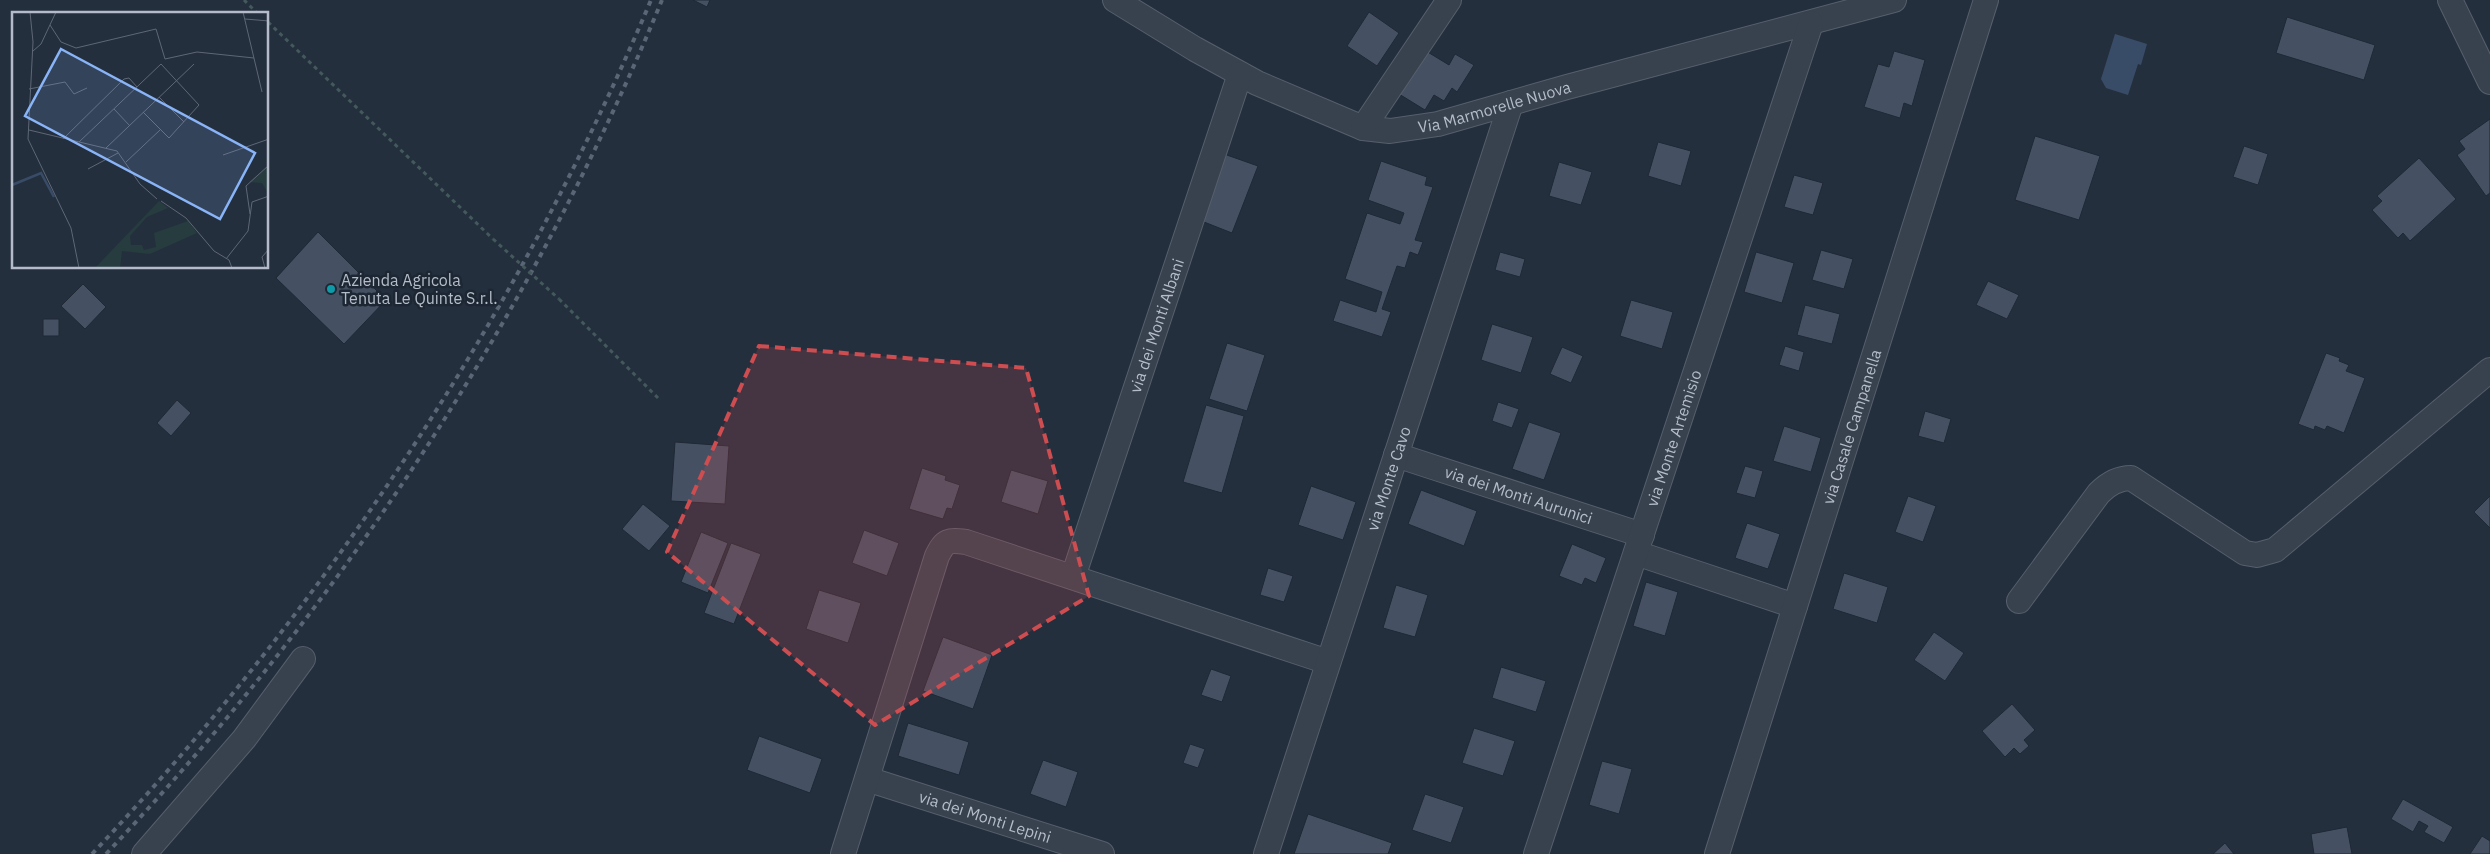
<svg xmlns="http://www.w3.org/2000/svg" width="2490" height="854" font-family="'IBM Plex Sans',sans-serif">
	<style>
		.water { fill: #394c67 }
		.building { fill: #455162; stroke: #1f2835 }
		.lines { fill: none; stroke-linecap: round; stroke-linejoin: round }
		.minor-casing { stroke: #565f6c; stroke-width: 26 }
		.path { stroke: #44595c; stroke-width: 3; stroke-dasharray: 4 4; stroke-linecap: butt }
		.minor { stroke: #38414e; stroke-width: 24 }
		.rail { stroke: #5a6575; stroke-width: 4; stroke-dasharray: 5 5; stroke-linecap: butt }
		.path-bridge { stroke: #44595c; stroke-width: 3; stroke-dasharray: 4 4; stroke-linecap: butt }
		.marked { fill: #ce4d50; fill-opacity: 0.2; stroke: #ce4d50; stroke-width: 4; stroke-dasharray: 10 6; stroke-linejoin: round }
		.culture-dot { fill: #0f9aa8; stroke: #1d2633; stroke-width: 2 }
		.labels { text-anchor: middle; stroke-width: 5; stroke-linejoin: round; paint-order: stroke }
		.street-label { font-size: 16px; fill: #b4bcc9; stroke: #1d2633 }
		.poi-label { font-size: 16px; fill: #b4bcc9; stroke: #1d2633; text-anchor: start }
		.inset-river { fill: none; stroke: #394c67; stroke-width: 2.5 }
		.inset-road { fill: none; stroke: #5e6776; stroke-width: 1 }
		.view { fill: #8ab4f8; fill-opacity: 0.15; stroke: #8ab4f8; stroke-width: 2.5 }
		.inset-edge { fill: none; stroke: #b4bcc9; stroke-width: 2.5 }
	</style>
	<rect width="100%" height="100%" fill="#242f3e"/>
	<!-- water -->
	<path class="water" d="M2115,34L2147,44L2141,65L2138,64L2128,95L2106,88L2101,79Z"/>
	<!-- building -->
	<path class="building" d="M693,0H710L707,7Z
		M1369,12L1399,33L1377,66L1347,46Z
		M2287,17L2375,45L2364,80L2276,53Z
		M1426,51L1449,65L1455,54L1474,65L1457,92L1452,88L1444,101L1434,95L1425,110L1399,94Z
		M1894,51L1925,60L1912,106L1904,103L1900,118L1864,107L1878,64L1889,67Z
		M2490,119V193L2486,196L2457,155L2465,149L2459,141Z
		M2035,136L2100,156L2079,220L2015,200Z
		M1658,142L1691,151L1681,186L1648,176Z
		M2244,146L2268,154L2258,185L2233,177Z
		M1224,154L1258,166L1232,233L1199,220Z
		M2419,158L2456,199L2410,241L2403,233L2398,238L2372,210L2382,201L2377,196Z
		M1381,161L1427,177L1425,185L1433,187L1415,240L1423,242L1418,255L1410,252L1405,268L1397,266L1382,309L1391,312L1382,337L1333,321L1340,300L1376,312L1382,292L1345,279L1367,213L1400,224L1404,213L1368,200Z
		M1559,162L1592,172L1581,205L1549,196Z
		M1794,175L1823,183L1813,215L1784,207Z
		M318,232L386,300L344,344L276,278Z
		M1821,250L1853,259L1844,289L1812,280Z
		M1500,252L1525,259L1520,277L1495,270Z
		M1756,252L1794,263L1782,303L1744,292Z
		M1988,281L2019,295L2007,319L1976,305Z
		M83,284L106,307L85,329L61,306Z
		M1631,300L1673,312L1662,349L1620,336Z
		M1805,305L1840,314L1832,344L1797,335Z
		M43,319H59V336H43Z
		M1492,324L1533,337L1521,373L1481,360Z
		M1227,343L1265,355L1247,411L1209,399Z
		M1785,346L1804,352L1799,371L1779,365Z
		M1562,347L1583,356L1571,383L1550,374Z
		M2326,353L2340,358L2339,361L2349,365L2346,371L2365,378L2344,433L2327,426L2325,430L2315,426L2314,430L2298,424Z
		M177,400L191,413L171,436L157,423Z
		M1498,402L1519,409L1512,428L1492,421Z
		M1206,405L1244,416L1222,493L1183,482Z
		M1925,411L1951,419L1944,443L1918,436Z
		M1529,422L1561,433L1544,480L1512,469Z
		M1784,426L1821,438L1811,472L1773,461Z
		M675,442L729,446L725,504L671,501Z
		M1745,466L1763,471L1755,498L1736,493Z
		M922,468L946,476L945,480L960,485L952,509L947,508L943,519L909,509Z
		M1011,470L1048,481L1038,514L1001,502Z
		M1311,486L1356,502L1343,540L1298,525Z
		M1421,490L1477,511L1464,546L1408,524Z
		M1908,496L1936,506L1923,542L1895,532Z
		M2490,496V528L2474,512Z
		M643,504L670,526L649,551L622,529Z
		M1747,523L1780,534L1768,569L1735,558Z
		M864,530L899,543L887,576L852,563Z
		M701,532L728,543L708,593L681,582Z
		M731,543L761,554L734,624L704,613Z
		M1572,544L1606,558L1596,583L1585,578L1582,585L1559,576Z
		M1268,568L1293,576L1284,602L1260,595Z
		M1844,573L1888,587L1877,623L1833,609Z
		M1646,582L1678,592L1665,636L1633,626Z
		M1396,585L1428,595L1415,637L1383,628Z
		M819,590L861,603L848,643L806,629Z
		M1934,632L1964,653L1945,681L1914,660Z
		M943,637L992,655L973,709L923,691Z
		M1501,667L1546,681L1536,712L1492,698Z
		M1211,669L1231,676L1222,702L1201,695Z
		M2012,704L2035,730L2024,740L2029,746L2020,754L2014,748L2005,757L1982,731Z
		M908,723L969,742L959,775L898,756Z
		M1474,728L1515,741L1503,776L1462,763Z
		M759,736L822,759L810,793L747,770Z
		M1190,744L1205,749L1198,768L1183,763Z
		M1043,760L1078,772L1066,807L1030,794Z
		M1602,761L1632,769L1619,814L1589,805Z
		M1425,794L1464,807L1451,843L1412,830Z
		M2403,799L2453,827L2444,843L2424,832L2428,826L2419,821L2413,832L2391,819Z
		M1308,814L1392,843L1388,854H1294Z
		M2347,827L2352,854H2314L2311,834Z
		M2482,836L2490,841V854H2470Z
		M2225,843L2234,854H2213Z"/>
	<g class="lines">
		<defs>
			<g id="minor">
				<path id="s1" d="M1115,0L1195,49L1257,83L1363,128L1390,131L1438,124L1567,87L1894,0"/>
				<path d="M2450,0L2490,82"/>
				<path d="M1363,128L1449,0"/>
				<path id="s2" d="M1396,455L1642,535"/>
				<path d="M1636,553L1795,606"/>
				<path id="s3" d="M1073,577L1240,74"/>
				<path d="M2019,601L2099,493C2108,484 2118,478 2131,478L2245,553L2257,555L2275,550L2490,370"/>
				<path id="s4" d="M867,779L1102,854"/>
				<path d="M144,854L244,739L303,659"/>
				<path d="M843,854L937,556C945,540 948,540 966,542L1328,662"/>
				<path id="s5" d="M1266,854L1511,103"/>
				<path id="s6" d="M1536,854L1811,23"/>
				<path id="s7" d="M1717,854L1986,0"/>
			</g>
		</defs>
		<!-- minor casing -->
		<use href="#minor" class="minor-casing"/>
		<!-- path -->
		<path class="path" d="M244,0L258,14
			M268,22L493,239
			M559,299L659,399"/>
		<!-- minor -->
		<use href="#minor" class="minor"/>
		<!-- rail -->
		<path class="rail" d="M92,854C326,606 518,315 651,0
			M106,854C340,607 532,315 662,0"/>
		<!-- path-bridge -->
		<path class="path-bridge" d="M493,239L559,299"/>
	</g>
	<!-- marked area -->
	<path class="marked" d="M759,346L1026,368L1089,596L875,725L667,552Z"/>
	<!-- markers -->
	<circle class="culture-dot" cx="331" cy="289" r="5"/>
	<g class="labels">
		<!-- street labels -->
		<g class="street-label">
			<text dy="6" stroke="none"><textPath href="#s1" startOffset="414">Via Marmorelle Nuova</textPath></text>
			<text dy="6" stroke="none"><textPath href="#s3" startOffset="265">via dei Monti Albani</textPath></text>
			<text dy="6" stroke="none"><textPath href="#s7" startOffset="448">via Casale Campanella</textPath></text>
			<text dy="6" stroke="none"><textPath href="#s6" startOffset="438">via Monte Artemisio</textPath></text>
			<text dy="6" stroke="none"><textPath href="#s5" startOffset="395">via Monte Cavo</textPath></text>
			<text dy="6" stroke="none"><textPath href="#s2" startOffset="129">via dei Monti Aurunici</textPath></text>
			<text dy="6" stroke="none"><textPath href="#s4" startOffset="124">via dei Monti Lepini</textPath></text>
		</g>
		<!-- poi labels -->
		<g class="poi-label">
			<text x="341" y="286">Azienda Agricola<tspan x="341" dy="18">Tenuta Le Quinte S.r.l.</tspan></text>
		</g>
	</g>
	<!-- overview -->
	<g transform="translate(12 12)">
		<rect width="256" height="256" fill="#242f3e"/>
		<path d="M256,154V181L250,171L237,170ZM147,189L156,196L135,205L118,224L119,233H130L132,238L144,235L142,221L176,209L185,221L138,242L110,239L108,256H83Z" fill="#263c3f"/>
		<path class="inset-river" d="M0,173L29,161L42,185"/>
		<path class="inset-road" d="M18,0L21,30L16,127L59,216L67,256M231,0L250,80M233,7L257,9M38,13L49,30L64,36L144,17L153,47L185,40L242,46M21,39L29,32L44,0M17,77L53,70L62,82L75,76M147,85L172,110M102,97L118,114M17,118L105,139L128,172L145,187M51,127L112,67L117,66L125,75M67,130L149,52L187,93L157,126L131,100M94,136L182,52M211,143L257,127M114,150L148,118M76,157L106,141M149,189L174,206L202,239L217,248L220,256M238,202L234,174L257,153M214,247L236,219L240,190L257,184M253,256L250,245L257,237"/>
		<path class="view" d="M49,37L243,141L208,207L13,104Z"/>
		<rect width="256" height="256" class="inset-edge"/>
	</g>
</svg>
